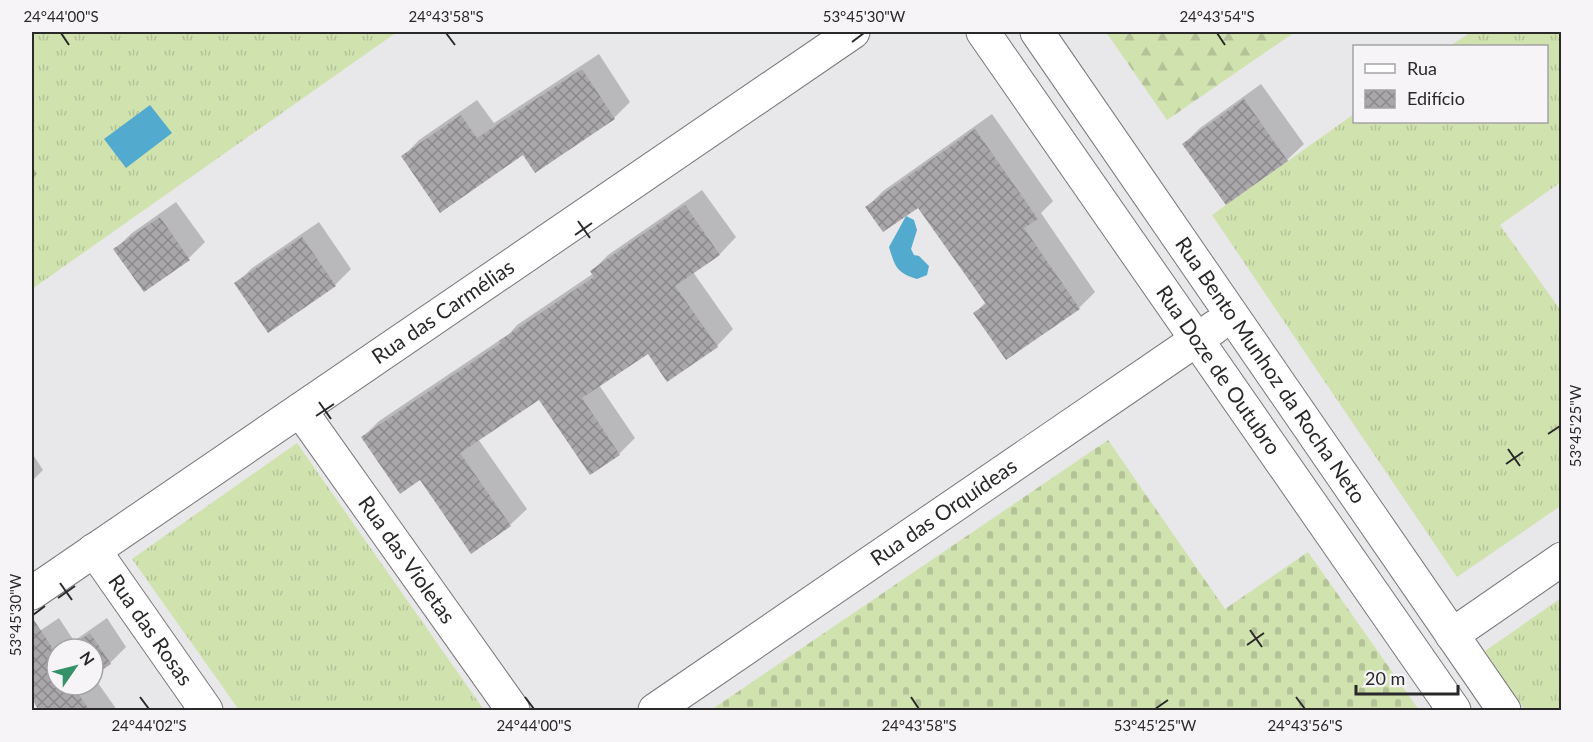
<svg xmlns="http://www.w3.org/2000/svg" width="1593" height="742" font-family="Lato,sans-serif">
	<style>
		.grass { fill: url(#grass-tufts) }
		.forest { fill: url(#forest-firs) }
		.cemetery { fill: url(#cemetery-stones) }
		.water { fill: #52aace }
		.shadow { fill: #0003 }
		.building { fill: url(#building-cross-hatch) }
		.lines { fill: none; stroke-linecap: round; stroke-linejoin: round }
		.minor-casing { stroke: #79777a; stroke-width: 35 }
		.minor { stroke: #fff; stroke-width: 33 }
		.ticks { fill: none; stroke: #29292a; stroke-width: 2 }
		.labels { text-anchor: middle; stroke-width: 4.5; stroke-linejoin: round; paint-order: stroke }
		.street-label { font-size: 21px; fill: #29292a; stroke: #f6f4f7 }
		.neatline { fill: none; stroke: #29292a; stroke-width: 2 }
		.ticks-label { font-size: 15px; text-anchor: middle; fill: #29292a }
	</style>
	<defs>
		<pattern id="grass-tufts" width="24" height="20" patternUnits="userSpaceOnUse" patternTransform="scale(1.5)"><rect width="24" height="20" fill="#d0e3af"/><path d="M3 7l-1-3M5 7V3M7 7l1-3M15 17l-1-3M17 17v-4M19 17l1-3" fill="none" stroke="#b3c397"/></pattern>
		<pattern id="forest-firs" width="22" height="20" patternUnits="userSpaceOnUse" patternTransform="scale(1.5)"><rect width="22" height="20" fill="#d0e3af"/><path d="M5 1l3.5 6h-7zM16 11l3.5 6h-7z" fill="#b3c397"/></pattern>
		<pattern id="cemetery-stones" width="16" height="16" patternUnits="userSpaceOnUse" patternTransform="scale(1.5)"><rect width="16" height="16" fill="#d0e3af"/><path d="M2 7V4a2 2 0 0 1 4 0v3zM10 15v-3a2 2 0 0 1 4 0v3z" fill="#b3c397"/></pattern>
		<pattern id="building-cross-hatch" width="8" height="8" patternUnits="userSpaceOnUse" patternTransform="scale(1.5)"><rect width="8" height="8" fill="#a9a7aa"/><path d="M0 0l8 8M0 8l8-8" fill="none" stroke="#8a888b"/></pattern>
	</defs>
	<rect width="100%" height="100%" fill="#e8e7ea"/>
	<!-- grass -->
	<path class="grass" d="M32,32H397L32,289Z
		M1471,32H1561V182L1500,225L1561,311L1562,505L1457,577L1212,215L1354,114V122H1546V46H1450Z
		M297,443L484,710H239L132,559Z
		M1561,598V710H1525L1485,651Z"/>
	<!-- forest -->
	<path class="forest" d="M1106,32H1295L1167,120Z"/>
	<!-- cemetery -->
	<path class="cemetery" d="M1108,440L1225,609L1308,552L1419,710H711Z"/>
	<!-- water -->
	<path class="water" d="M150,105L172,133L126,168L104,139Z
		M906,216L914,220L917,230L911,249L914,255L919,256L929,266L927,275L917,279C897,273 895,267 889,247Z"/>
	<!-- shadow -->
	<path class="shadow" d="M599,54L630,102L614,118L523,153L403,157L419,140L477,100L494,123Z
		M1261,84L1304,144L1287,160L1226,203L1184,144L1200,128Z
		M992,114L1053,201L1041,213L1095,292L1079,308L975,313L986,302L918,206L867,207L883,191Z
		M32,167L37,174L32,179Z
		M702,190L736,237L720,254L693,272L733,329L717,346L648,351L599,385L635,438L619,454L540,398L478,439L527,509L510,525L472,552L420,478L363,437L379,421L509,334L517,325L594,273L592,271L608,255Z
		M176,202L205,242L189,258L115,249L132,233Z
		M319,222L351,269L335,285L236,284L252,268Z
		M32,453L43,470L32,481Z
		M59,618L74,641L107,618L126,647L110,663L93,674V649H57V685H93V676L117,710H41L32,697V636Z"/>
	<!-- building -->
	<path class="building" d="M582,69L615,119L535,173L523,155L440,213L401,156L461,115L477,138Z
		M1244,99L1288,161L1226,205L1182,144Z
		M975,129L1038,219L1024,228L1080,309L1006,360L973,313L986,304L918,208L883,232L865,207Z
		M685,205L720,255L675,286L718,347L667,382L648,354L582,398L620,455L590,475L539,400L460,453L511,526L471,554L420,480L400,494L361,437L501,343L499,341L594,277L590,271Z
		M160,217L190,260L144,292L113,249Z
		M302,237L336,286L268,333L234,283Z
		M32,617L57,655V685H80L75,689L90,711H39L32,699Z
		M90,633L111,664L93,676V649H67Z"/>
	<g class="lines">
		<defs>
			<g id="minor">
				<path id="s1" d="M983,32L1454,710"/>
				<path id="s2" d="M1037,32L1504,710"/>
				<path id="s3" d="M300,410L513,710"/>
				<path id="s4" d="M94,550L206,710"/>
				<path id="s5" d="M32,593L853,32"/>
				<path d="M1452,635L1562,559"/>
				<path id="s6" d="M655,710L1215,327"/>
			</g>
		</defs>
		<!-- minor casing -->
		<use href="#minor" class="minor-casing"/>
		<!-- minor -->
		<use href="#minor" class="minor"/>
	</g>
	<!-- ticks -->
	<path class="ticks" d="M61,33L69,45M446,33L455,45M1217,33L1225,45M852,42L864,33M578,221L590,238M575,235L592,223M319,402L331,419M316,416L334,404M1548,434L1560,426M1508,449L1520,466M1506,464L1523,452M60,583L72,600M58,598L75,586M33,615L45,606M1250,630L1262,647M1247,645L1264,633M140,697L149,709M525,697L534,709M911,697L919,709M1296,697L1305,709M1155,709L1168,700"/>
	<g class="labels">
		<!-- street labels -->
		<g class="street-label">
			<text dy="7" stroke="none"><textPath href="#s5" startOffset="498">Rua das Carmélias</textPath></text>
			<text dy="7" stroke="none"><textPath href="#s1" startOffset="412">Rua Doze de Outubro</textPath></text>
			<text dy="7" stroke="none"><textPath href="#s2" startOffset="411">Rua Bento Munhoz da Rocha Neto</textPath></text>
			<text dy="7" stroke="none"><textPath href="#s6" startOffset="350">Rua das Orquídeas</textPath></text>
			<text dy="7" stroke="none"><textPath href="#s3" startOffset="184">Rua das Violetas</textPath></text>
			<text dy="7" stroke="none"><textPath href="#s4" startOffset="98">Rua das Rosas</textPath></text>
		</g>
	</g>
	<!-- border -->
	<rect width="1593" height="742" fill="none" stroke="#f6f4f7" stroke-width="66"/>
	<!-- legend -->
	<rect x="1353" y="45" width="195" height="78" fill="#f6f4f7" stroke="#a4a3a5" stroke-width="1.5"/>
	<rect x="1365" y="64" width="30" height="9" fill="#ffffff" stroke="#a4a3a5" stroke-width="1.5"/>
	<text x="1407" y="75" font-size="18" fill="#29292a">Rua</text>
	<rect x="1365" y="90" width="30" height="18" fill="url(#building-cross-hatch)" stroke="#a4a3a5" stroke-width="1.5"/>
	<text x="1407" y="105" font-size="18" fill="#29292a">Edifício</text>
	<!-- north arrow -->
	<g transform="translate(75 667) rotate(55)"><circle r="28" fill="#f6f4f7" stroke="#a4a3a5" stroke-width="1.5"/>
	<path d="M0-4.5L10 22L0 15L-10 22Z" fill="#359168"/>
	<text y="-9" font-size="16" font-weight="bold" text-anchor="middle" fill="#29292a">N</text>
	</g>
	<!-- scale -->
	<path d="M1356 685v9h102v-9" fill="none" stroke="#29292a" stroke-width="3"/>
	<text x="1365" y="685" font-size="18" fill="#29292a" stroke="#f6f4f7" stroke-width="4.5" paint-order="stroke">20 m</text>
	<rect x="33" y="33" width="1527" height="676" class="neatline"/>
	<g class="ticks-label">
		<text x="61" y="22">24°44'00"S</text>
		<text x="446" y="22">24°43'58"S</text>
		<text x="864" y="22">53°45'30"W</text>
		<text x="1217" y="22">24°43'54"S</text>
		<text transform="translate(1576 426) rotate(-90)" y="5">53°45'25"W</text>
		<text transform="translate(16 615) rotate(-90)" y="5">53°45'30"W</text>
		<text x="149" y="731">24°44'02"S</text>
		<text x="534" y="731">24°44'00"S</text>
		<text x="919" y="731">24°43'58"S</text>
		<text x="1155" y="731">53°45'25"W</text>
		<text x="1305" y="731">24°43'56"S</text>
	</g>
</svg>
